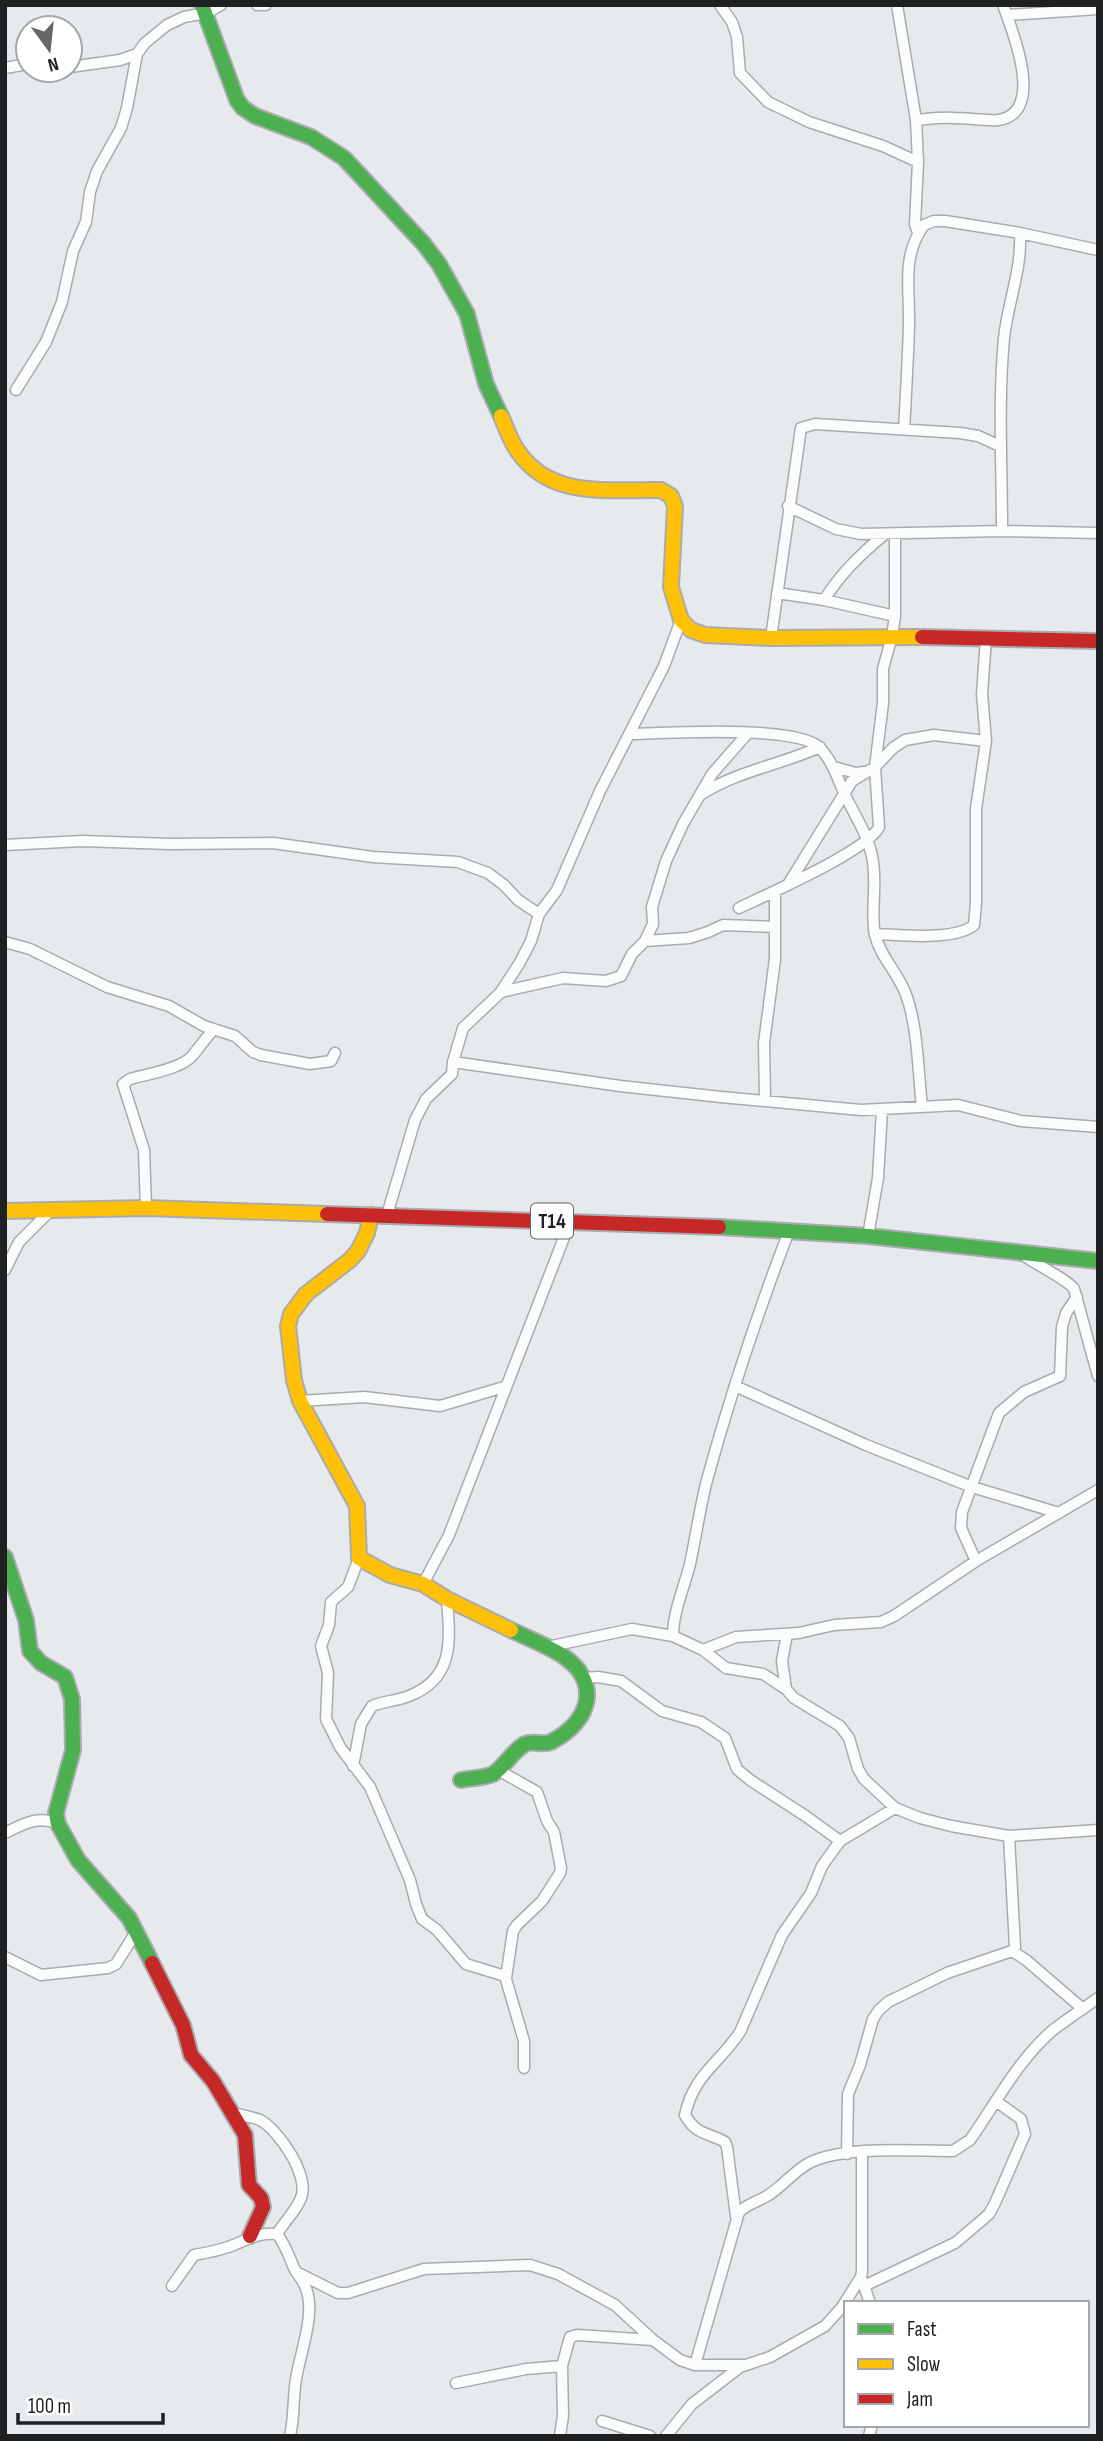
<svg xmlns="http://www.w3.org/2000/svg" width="1103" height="2441" font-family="'Sofia Sans Condensed',sans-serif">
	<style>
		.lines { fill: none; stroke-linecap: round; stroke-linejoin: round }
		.street-casing { stroke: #a9abae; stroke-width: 13 }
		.fast-casing { stroke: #a9abae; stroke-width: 18 }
		.slow-casing { stroke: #a9abae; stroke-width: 18 }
		.jam-casing { stroke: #a9abae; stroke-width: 18 }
		.street { stroke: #fbfcfc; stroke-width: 10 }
		.fast { stroke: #4caf50; stroke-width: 14 }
		.slow { stroke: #ffc107; stroke-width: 14 }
		.jam { stroke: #c62828; stroke-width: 14 }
		.labels { text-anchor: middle; stroke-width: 7; stroke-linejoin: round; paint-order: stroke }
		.shield { fill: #fff; stroke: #626364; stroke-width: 2 }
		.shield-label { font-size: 21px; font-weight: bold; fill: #1f2022 }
	</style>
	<rect width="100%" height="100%" fill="#e7eaed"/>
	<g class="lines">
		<defs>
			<path id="street" d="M257,5H266
				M720,5L732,22L737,37L740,73L768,102L809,122L883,146L918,162
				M897,5L916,120L918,162L915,224L918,233
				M1007,15L1098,9
				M70,67L120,60L137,54
				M5,68L28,64
				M916,120C928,119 941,117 954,118C968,118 984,121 998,120C1046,114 1013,32 1003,5
				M16,390L46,342L62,302L73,251L86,222L90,192L97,171L121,128L127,108L137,54L145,43L167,25L184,17L206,13L221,5
				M904,429C906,395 908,360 909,325C910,290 901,256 924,225L934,221H945L1020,233L1098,250
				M788,506L836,529L861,534L1002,531L1098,533
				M1002,531C1002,466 998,402 1004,338C1008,302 1022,269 1020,233
				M777,593L824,600L895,616
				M824,600C841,573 861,554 885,534
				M771,638L801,428L815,424L960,433L978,436L1000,446
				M631,734C666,733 796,725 819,747C832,760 837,777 844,793C854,814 867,833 872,856C878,883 870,912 875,935C880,956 897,972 905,992C918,1025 918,1071 922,1107
				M834,767L856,773L864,772
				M700,795C737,771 780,765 820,747
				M5,845L82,841L169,844L273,843L373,857L458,862L488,873L504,885L518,900L539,914
				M789,883L852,781L875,767L893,748L905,740L934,735L986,741
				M739,908C768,894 867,851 879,827L875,767L883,703V669L892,636L895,616V534
				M875,934C898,935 956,941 974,925L976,903V809L986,741L982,694L986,638
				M645,941L653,924L652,907L666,861L683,824L712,774L747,734
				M5,942L30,949L107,987L169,1006L204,1026L235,1036L253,1052L261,1055L310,1064L331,1061L335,1053
				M501,992L563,978L606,981L621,976L632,954L645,941L689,938L708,932L723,925L775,927
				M453,1062L620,1086L721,1097L861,1110L958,1105L1021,1121L1098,1127
				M765,1100L764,1043L775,959V891
				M146,1208L144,1150L123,1084L130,1079C147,1074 182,1069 193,1055C200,1046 206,1038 214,1029
				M387,1215L415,1120L426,1099L452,1074L453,1062L463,1028L500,993L519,964L531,941L539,914L557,890L600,791L664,666L681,620
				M868,1236L878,1178L882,1110
				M1026,1257C1037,1265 1068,1280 1074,1289L1098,1376
				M5,1270L19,1242L50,1211
				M735,1386L866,1445L972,1487L1059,1513
				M300,1401L364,1397L440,1406L504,1387
				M359,1558L348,1587L331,1602L329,1625L321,1646L328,1673L326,1719L340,1747L370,1787L410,1880L416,1904L422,1919L437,1930L466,1964L505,1976L524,2041V2068
				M976,1561L961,1528L962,1512L999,1413L1024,1392L1060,1376L1062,1327L1066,1313L1077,1297
				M423,1584L449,1535L570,1222
				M673,1636C673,1612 684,1588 690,1564C696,1536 700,1507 707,1480C730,1396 758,1312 789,1231
				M547,1647L632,1629L673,1636L703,1650L726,1668L763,1674L786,1689L794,1698L840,1726L849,1738L858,1769L864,1779L895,1808L920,1818L951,1826L1009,1836L1098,1830
				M703,1650L736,1637L799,1633L834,1625L881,1622L894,1616L976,1561L1098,1490
				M584,1678L598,1677L621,1681L662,1711L701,1722L725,1738L737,1769L750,1780L807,1817L840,1841
				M786,1689L782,1661L787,1634
				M353,1766L361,1724L372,1706C384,1701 397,1701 409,1696C455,1678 450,1640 447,1599
				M498,1770L537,1792L547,1821L554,1832L561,1868L560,1873L542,1901L517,1925L513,1931L506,1978
				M5,1833C23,1824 39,1815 58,1824
				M1012,1951L1026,1960L1083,2009
				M5,1957L41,1975L108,1968L116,1964L136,1932
				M233,2113C241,2115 252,2117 260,2120C279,2130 310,2176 301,2198C296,2211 284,2222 277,2234
				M847,2154L848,2094L860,2065L873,2019L879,2010L888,2002L947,1973L1012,1951L1015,1947L1009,1836
				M736,2216L727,2147L725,2142C707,2132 696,2135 685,2115C694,2074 719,2064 740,2032L782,1935L811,1893L822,1866L840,1841L895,1808
				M296,2272L338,2293H348L424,2269L530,2265L558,2274L615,2305L653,2340L680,2360L695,2365H745
				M862,2280L870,2303
				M172,2286L194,2255C205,2253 217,2251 228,2247C246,2241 256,2232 277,2234C285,2244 289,2256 294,2268C297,2274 302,2279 305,2286C318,2314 297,2359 295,2387C293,2404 294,2419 290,2436
				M864,2286L955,2243L981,2221L989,2214L995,2203L1025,2134L1021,2119L997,2102
				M695,2365L739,2212C747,2204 757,2202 767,2196C782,2187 793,2172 809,2163C845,2145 912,2151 953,2151L970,2140C996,2103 1018,2060 1053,2030C1067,2019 1083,2009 1098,1998
				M456,2383L526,2369L562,2366
				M602,2421L650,2436
				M560,2436L563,2416L562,2366L570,2337L577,2335L653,2340
				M666,2436L692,2404L740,2367L770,2357L825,2326L842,2307L861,2277L862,2271V2153
				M869,2436L872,2425"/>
			<path id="fast" d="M202,5L237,100L243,108L255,116L311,137L344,158L423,243L439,264L467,314L486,384L501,416
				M719,1227L868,1236L1098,1261
				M5,1557L26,1620L30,1651L41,1663L65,1677L72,1699L73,1750L56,1813L58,1824L78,1860L129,1918L152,1963
				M461,1780C470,1778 485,1778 493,1774C504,1768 512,1751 525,1744C533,1740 542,1746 551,1742C592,1721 602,1680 560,1654C544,1644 527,1638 511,1630"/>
			<path id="slow" d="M501,416C506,427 510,440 517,450C550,500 609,489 661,490L671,496L675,506L671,587L681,620L691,630L705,635L771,638L922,637
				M5,1211L146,1208L327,1214
				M371,1215L367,1233L358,1251L350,1260L306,1294L291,1314L288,1326L294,1380L300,1401L357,1506L359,1558L390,1575L423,1584L447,1599L511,1630"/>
			<path id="jam" d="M922,637L1098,641
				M327,1214L719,1227
				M152,1963L183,2025L191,2055L213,2081L245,2135L249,2185L261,2198L263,2207L250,2236"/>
		</defs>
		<!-- street casing -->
		<use href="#street" class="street-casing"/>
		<!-- fast casing -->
		<use href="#fast" class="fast-casing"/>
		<!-- slow casing -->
		<use href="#slow" class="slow-casing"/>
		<!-- jam casing -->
		<use href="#jam" class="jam-casing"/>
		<!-- street -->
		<use href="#street" class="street"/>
		<!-- fast -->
		<use href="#fast" class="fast"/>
		<!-- slow -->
		<use href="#slow" class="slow"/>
		<!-- jam -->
		<use href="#jam" class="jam"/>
	</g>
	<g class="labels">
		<!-- shield labels -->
		<rect class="shield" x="531" y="1203.5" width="42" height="35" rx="5"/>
		<g class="shield-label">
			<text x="552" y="1228">T14</text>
		</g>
	</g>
	<!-- border -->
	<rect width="1103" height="2441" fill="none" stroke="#1f2022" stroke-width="14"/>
	<!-- legend -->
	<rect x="844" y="2301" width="245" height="126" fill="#ffffff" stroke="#a5a6a7" stroke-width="2"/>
	<rect x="858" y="2324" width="35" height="10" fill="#4caf50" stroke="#a5a6a7" stroke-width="2"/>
	<text x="907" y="2336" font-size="21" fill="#1f2022">Fast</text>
	<rect x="858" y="2359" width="35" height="10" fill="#ffc107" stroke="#a5a6a7" stroke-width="2"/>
	<text x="907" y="2371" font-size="21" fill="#1f2022">Slow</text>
	<rect x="858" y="2394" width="35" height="10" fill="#c62828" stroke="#a5a6a7" stroke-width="2"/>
	<text x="907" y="2406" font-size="21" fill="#1f2022">Jam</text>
	<!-- north arrow -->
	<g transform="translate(49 49) rotate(165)"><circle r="33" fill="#ffffff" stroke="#a5a6a7" stroke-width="2"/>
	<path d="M0-5L12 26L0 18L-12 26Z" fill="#656769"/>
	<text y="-10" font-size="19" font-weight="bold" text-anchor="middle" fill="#1f2022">N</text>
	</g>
	<!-- scale -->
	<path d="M18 2413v10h145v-10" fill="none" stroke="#1f2022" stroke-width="3.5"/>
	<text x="28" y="2413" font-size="21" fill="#1f2022" stroke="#ffffff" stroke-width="5" paint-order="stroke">100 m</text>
</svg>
